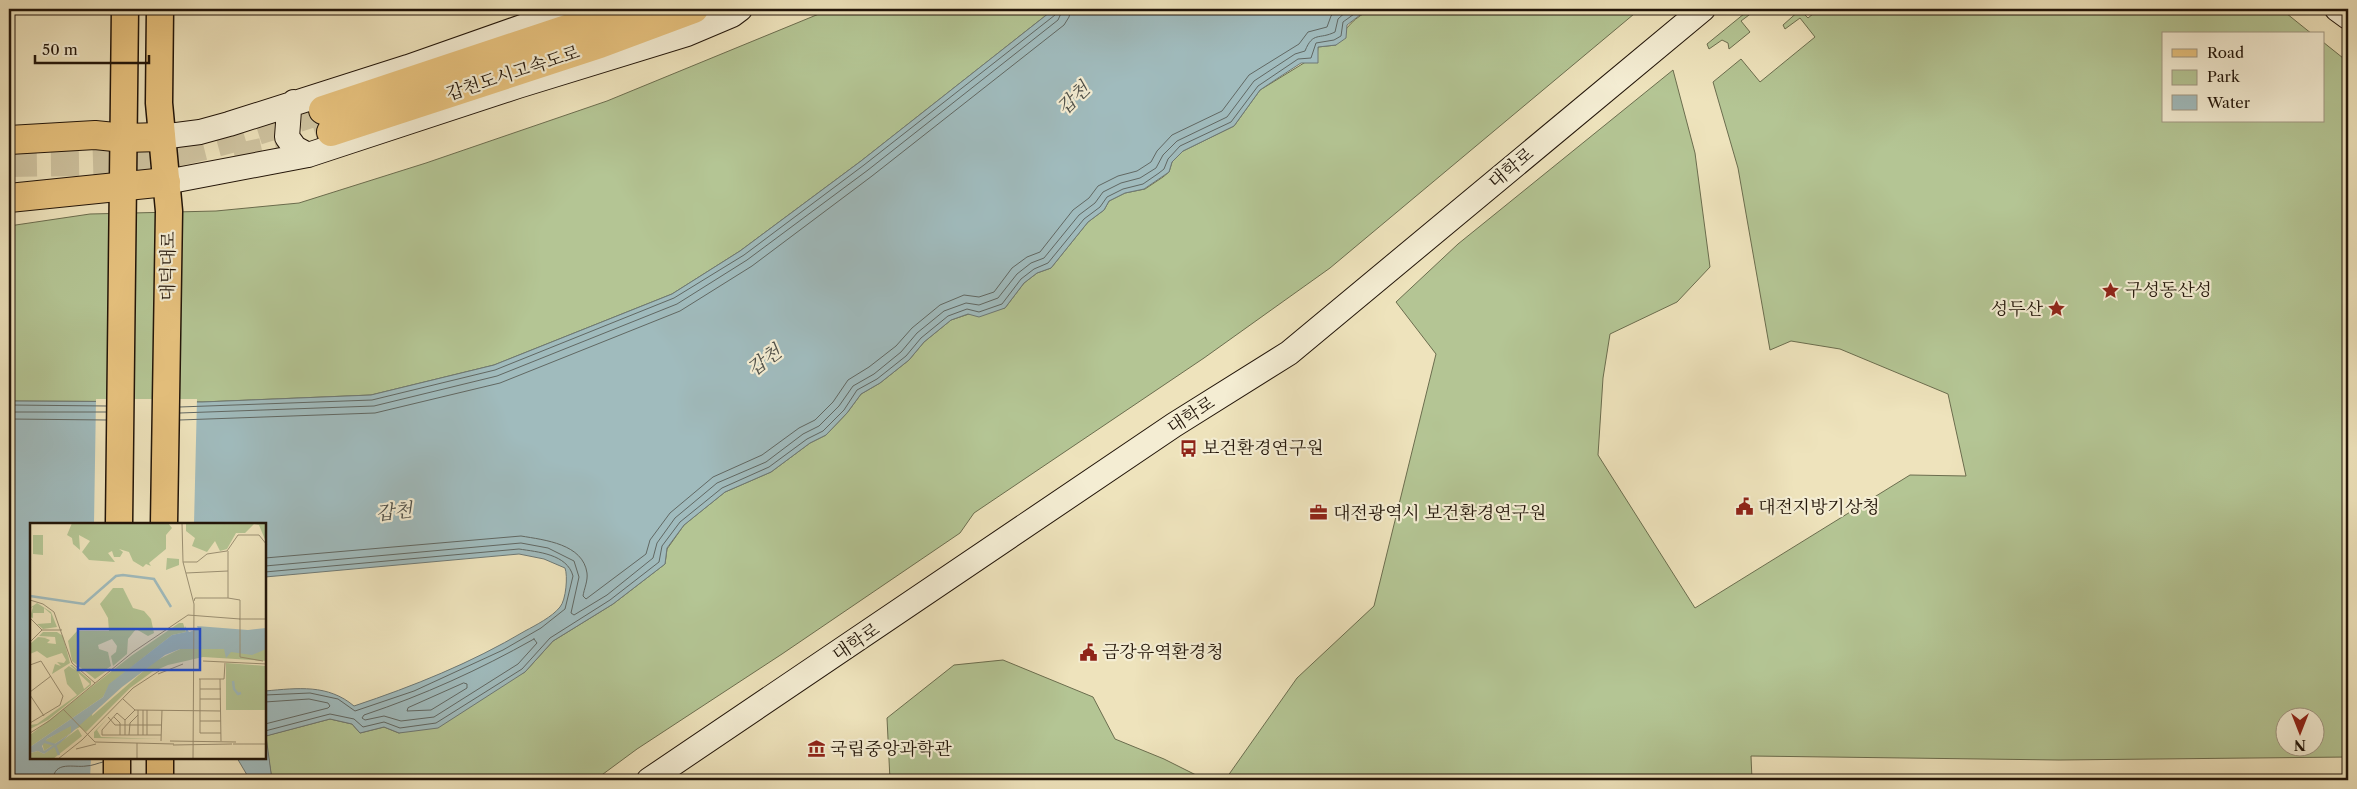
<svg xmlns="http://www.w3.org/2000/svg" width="2357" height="789" font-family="'Libre Caslon Text','Noto Serif KR',serif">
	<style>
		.green { fill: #b4c594; stroke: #6b6d4e; fill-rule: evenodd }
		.water { fill: #a0bbbd; stroke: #6e7975 }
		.pier { fill: #eee3bc }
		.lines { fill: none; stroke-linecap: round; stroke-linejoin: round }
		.shore { stroke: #616863; stroke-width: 1 }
		.highway-tunnel { stroke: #cfc4a1; stroke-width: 28; stroke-dasharray: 28 14; stroke-linecap: butt }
		.secondary-casing { stroke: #221509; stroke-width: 26 }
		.primary-casing { stroke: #221509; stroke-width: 29 }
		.highway-casing { stroke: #221509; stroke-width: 30 }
		.secondary { stroke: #f4edd3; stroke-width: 24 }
		.primary { stroke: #e7c27e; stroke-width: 26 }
		.highway { stroke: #e7c27e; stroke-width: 28 }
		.labels { text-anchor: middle; stroke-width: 4.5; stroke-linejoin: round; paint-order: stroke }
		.street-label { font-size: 18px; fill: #221509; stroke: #f4edd3 }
		.poi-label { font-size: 18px; fill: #221509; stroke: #f4edd3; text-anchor: start }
		.water-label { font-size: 19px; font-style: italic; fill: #4e4f48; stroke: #f4edd3 }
		.inset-river { fill: none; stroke: #a0bbbd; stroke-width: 2.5 }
		.inset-road { fill: none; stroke: #9c9174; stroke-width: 1 }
		.view { fill: #1d4ed8; fill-opacity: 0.15; stroke: #1d4ed8; stroke-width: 2.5 }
		.inset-edge { fill: none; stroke: #221509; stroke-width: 2.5 }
	</style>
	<rect width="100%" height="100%" fill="#eee3bc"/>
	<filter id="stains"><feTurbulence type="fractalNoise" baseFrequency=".004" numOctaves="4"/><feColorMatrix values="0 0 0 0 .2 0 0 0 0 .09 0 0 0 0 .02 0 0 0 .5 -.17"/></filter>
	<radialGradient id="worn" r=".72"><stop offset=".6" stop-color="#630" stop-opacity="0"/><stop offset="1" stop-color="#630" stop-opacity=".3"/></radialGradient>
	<!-- green -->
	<path class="green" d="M831,9H1054L861,161L740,251L672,294L494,365L371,395L202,402L9,401V226L90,214L216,211L299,203L426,163L607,101Z
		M1373,9H1640L1330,268L1204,358L974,513L960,533L782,654L637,749L595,780H272L265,736L330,719L352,724L360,733L384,727L399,733L525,672L553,641L613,604L665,564L667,549L684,525L725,492L771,472L810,443L826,435L847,413L861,394L880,383L909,360L924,342L951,320L969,314L1005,308L1024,283L1037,273L1051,268L1088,222L1104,210L1109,201L1125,193L1145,189L1163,177L1169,172L1172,162L1183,151L1234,126L1260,90L1317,55L1318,47L1336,45C1346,27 1354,17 1373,9Z
		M1750,9H1757L1741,21L1750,32L1729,49L1728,43L1722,40L1709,49L1707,44Z
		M1819,9H2281L2312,34H2163V121H2323V42L2348,62V757L2059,760L1751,756L1752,780H1225L1297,678L1374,606L1436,354L1396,302L1458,244L1673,70L1695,153L1710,267L1677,302L1610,334L1603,378L1598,455L1695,608L1910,475L1966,476L1948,394L1840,349L1791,341L1770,350L1738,168L1713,82L1741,59L1760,82L1815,37L1800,18L1785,29L1783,25L1800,10L1808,18ZM2284,716H2314V746H2284Z
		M1003,660L1093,697L1115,739L1164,759L1206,780H890L887,718L954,665Z"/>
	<!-- water -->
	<path class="water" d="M1054,9H1373L1360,15L1347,25L1346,38L1336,45L1318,47V63H1301L1278,78L1260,90L1234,126L1183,151L1172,162L1169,172L1144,189L1125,193L1109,201L1104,210L1088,222L1051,268L1037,273L1024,283L1005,308L979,317L968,314L951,320L924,342L909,360L880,383L861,394L847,413L826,435L810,443L771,472L725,492L684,525L667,548L665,564L613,604L553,641L525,672L438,728L399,733L384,727L360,733L352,724L330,719L266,736L272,780H250L237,758H265V691C298,688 328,684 354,706C414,686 471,663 525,631C536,625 552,617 560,607C566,600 568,576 565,568L544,559L519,554L265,577V524H31V758H152L87,778L72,776L57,780H9V401L202,402L371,395L494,365L672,294L740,251L861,161Z"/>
	<!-- pier -->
	<path class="pier" d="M96,399H197L194,524H94Z
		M91,758H154L147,763L90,780Z"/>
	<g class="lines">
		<!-- shore -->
		<path class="shore" d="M9,405L106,406
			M180,407L372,400L495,370L674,298L744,255L864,165L1055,15L1057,9
			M9,412H106
			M180,413L374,406L497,376L677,304L747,260L868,170L1058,20L1063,9
			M9,419L106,420
			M180,420L375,413L500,383L680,311L752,266L872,176L1064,25L1069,17L1071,9
			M265,558L521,536C545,540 583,544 587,573C588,581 584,589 583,596L586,599L646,554L650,540L670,513L713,477L762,455L799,428L815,420L833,402L848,380L869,367L896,346L912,328L940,305L964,295L979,297L994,292L1012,268L1027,257L1040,252L1073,210L1089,198L1098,186L1118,176L1137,171L1151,162L1157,151L1172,135L1222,111L1249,75L1299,44L1308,32L1327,27L1331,16L1337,9
			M265,566L521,543L548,548L574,561L579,577L571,613L574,615L607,595L653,558L657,543L675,518L717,483L766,462L803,434L819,426L839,406L853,386L874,374L901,352L917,333L944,311L966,303L979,305L998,298L1017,274L1031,263L1044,258L1079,215L1095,203L1103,192L1121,183L1140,178L1156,168L1163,155L1177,141L1227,117L1254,81L1295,54L1305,51C1313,31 1319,40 1335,32L1338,19L1349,9
			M265,572L519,549C538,552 567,554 573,576L565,609L541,628L503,650L414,691L355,711L338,699L310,693L265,695
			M534,639L537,643L518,664L434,717L401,721L384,716L365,720L362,718L364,715C424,695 479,670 534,639Z
			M464,683L467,684V688L431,710L407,711L408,708Z
			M265,702L309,699L328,703L330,706L328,708L265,724
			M265,731L330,714L354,719L363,727L384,722L400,728L436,723L522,669L550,638L610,600L659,562L662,546L680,522L722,488L769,467L807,439L823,431L844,410L857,390L877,379L906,356L921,338L948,316L967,309L979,312L1002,304L1021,279L1034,269L1048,263L1084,219L1100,207L1107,197L1123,189L1143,184L1159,173L1164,169L1168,159L1180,146L1231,122L1258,86L1298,59L1311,58L1316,43L1334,40L1341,36L1343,22L1361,9
			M53,780C54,760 74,768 86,766C92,766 98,763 103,762"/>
		<!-- highway-tunnel -->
		<path class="highway-tunnel" d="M235,158L281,148L331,132
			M9,163C48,162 88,163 127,160C192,154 261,130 323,110"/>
		<defs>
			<path id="secondary" d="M2337,9L2348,17
				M294,102L289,110L287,137L295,148L308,155
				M161,137L200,132L229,124L408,67L573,9
				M166,182L308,155L518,86L687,34L732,15L740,9
				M649,780L1174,425L1289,353L1703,9"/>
			<path id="primary" d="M160,9L159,103L169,211L164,524
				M119,524L125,9
				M117,780V758
				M160,780V758"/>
			<path id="highway" d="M323,110L627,9
				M331,132L600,44L694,9
				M9,140L95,135L124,138L161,137
				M9,198L166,182"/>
		</defs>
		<!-- secondary casing -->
		<use href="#secondary" class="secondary-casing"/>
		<!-- primary casing -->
		<use href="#primary" class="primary-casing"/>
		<!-- highway casing -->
		<use href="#highway" class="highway-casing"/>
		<!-- secondary -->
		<use href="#secondary" class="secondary"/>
		<!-- primary -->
		<use href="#primary" class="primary"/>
		<!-- highway -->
		<use href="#highway" class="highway"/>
	</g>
	<!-- icons -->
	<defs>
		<symbol id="sight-bare" viewBox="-9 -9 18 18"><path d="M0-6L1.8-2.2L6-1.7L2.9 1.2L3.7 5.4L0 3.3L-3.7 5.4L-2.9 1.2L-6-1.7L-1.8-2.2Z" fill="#8f2418" stroke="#f4edd3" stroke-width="2.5" paint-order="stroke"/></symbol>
		<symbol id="bus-bare" viewBox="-9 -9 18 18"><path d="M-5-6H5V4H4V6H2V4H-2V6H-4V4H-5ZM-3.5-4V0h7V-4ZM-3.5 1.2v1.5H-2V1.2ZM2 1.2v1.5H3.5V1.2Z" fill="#8f2418" stroke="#f4edd3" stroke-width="2.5" paint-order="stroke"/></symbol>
		<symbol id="civic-bare" viewBox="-9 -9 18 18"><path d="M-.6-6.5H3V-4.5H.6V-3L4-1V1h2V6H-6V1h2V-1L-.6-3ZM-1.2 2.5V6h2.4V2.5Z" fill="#8f2418" stroke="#f4edd3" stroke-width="2.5" paint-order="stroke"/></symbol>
		<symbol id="office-bare" viewBox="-9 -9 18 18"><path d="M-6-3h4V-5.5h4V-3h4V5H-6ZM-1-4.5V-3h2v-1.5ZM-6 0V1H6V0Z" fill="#8f2418" stroke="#f4edd3" stroke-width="2.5" paint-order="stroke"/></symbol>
		<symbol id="museum-bare" viewBox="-9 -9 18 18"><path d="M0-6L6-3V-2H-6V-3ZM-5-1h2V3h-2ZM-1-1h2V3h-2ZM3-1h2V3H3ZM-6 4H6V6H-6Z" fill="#8f2418" stroke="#f4edd3" stroke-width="2.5" paint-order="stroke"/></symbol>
	</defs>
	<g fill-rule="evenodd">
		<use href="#sight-bare" x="2098" y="278" width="25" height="25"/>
		<use href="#sight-bare" x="2044" y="296" width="25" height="25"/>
		<use href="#bus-bare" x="1176" y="436" width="25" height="25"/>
		<use href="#civic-bare" x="1732" y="494" width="25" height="25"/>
		<use href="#office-bare" x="1306" y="500" width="25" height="25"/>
		<use href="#civic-bare" x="1076" y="640" width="25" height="25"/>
		<use href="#museum-bare" x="804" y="736" width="25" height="25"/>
	</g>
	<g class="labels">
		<!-- street labels -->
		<g class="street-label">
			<text transform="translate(513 73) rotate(-18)" y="6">갑천도시고속도로</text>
			<text transform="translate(1511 168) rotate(-40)" y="6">대학로</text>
			<text transform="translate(168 266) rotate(-89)" y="6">대덕대로</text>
			<text transform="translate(1191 415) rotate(-33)" y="6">대학로</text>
			<text transform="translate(856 642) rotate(-34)" y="6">대학로</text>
		</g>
		<!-- poi labels -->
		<g class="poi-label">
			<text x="2125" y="296">구성동산성</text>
			<text x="2043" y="315" text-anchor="end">성두산</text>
			<text x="1202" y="454">보건환경연구원</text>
			<text x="1758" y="513">대전지방기상청</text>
			<text x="1333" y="519">대전광역시 보건환경연구원</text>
			<text x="1102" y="658">금강유역환경청</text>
			<text x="830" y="755">국립중앙과학관</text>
		</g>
		<!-- water labels -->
		<g class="water-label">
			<text transform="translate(1073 98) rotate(-44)" y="7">갑천</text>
			<text transform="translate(764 360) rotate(-37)" y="7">갑천</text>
			<text transform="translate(394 511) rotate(-6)" y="7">갑천</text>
		</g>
	</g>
	<!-- overview -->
	<g transform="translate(30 523)">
		<rect width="236" height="236" fill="#eee3bc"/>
		<path d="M42,0H138L142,5L136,12V26L119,40L121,43L116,41L113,44L103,38L99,29L89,26L93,29L90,34H84L82,28L78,30L85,39L59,37L52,29L60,18L49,12L50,27L43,21L42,15L37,12ZM156,0H236V19L229,2L224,1L215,10H206L197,26L190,28L185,18L177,29L162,23L165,15L156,8ZM3,12H13V32L3,31ZM137,35L149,36V42L136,47ZM83,65H93L103,85L114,88L121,96L124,110L118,113L106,106L98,116L97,131L83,143L81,133L86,129L87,123L82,116L68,122L69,126L78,129L81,143L74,148L81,145L65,156L42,138L38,118L47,108H79L78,95L70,81ZM7,80L21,89L27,104L13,106L7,101L21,100V91L14,85V90H3V95L0,94L3,84L0,85ZM149,100H153L156,109L142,112L80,161L73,174L0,224V212L101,133ZM13,109H27L33,113L40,140L22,151L25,141L31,143L27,139L34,140L36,137L32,130L17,135L7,128L0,131V121L8,114L18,115H15L20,117L17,120L26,121L25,114L9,113ZM150,126H236V138L173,134L138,142L122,149L100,165L56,209L50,204L44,207L60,188L63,187L62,193L125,138ZM196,140L236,143V187H196ZM40,142H42L61,158V162L18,197L0,206V202L7,201L47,172L37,161L34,147L39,143L48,149L54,166L60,161ZM78,195L67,207L71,214L130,216L64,215V209ZM41,202V210L14,228L12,219ZM48,206L52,213L23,236H0V230L8,228L14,231Z" fill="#b4c594"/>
		<path d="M155,103L159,109L168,106L167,103L218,107L236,105V126L222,132L201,129L196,135L194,126H150L135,132L92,164L29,221L14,231L8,228L0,230V224L73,174L79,161L142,112L156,109ZM41,203V210L14,228L12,223L17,216Z" fill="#a0bbbd" fill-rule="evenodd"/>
		<path class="inset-river" d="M0,73L54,81L86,53L93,52L124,56L141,84M203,158L204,166L208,171L211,170M12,218L25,222L29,232"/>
		<path class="inset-road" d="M152,0L153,39L164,81L163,236M198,28V75L210,77V134M153,39H167L177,31L197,28L208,12H229L237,22M156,50L198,48M0,77L13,81L24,89L42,140L65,160M164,78L165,75H198M0,95L12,107M209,96H237M0,119L12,107H32M210,134L233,138M173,138L237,141M0,142L11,138L33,173L30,182L0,200M128,151L153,141M169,156H194L195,140M170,156V210H191M190,156L191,218M170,166H191M0,169L21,153M0,172L14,193M93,176L105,187L191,188M170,176H191M33,186L65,219L144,221M108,187V212M78,194L85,202H131M84,194L90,200V212M95,197L87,190L72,207V212H131M170,198H191M0,210L19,198L103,129L158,92L210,96M95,212V197L105,187M99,212L100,200L108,192M113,212V187M117,212V187M131,218L132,187M140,218L206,219M203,221H237M143,222L202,221M46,226L66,221M28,236L52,217L103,165L129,148M107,236V220"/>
		<path class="view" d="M48,106H170V147H48Z"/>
		<rect width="236" height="236" class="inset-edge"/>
	</g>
	<!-- margin -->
	<rect width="2357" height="789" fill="none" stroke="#eee3bc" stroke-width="30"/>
	<rect x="10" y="10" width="2337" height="769" fill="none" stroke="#221509" stroke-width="2.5"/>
	<rect x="15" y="15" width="2327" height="759" fill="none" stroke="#221509"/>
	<!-- legend -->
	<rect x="2162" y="32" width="162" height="90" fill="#f4edd3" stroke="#a09782"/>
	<rect x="2172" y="49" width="25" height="8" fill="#e7c27e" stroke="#a09782"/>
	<text x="2207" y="58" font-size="15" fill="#221509">Road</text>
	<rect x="2172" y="70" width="25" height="15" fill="#b4c594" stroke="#a09782"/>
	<text x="2207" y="82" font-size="15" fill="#221509">Park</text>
	<rect x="2172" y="95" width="25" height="15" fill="#a0bbbd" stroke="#a09782"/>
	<text x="2207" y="108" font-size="15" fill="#221509">Water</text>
	<!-- north arrow -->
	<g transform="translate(2300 732) rotate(180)"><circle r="24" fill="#f4edd3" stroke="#a09782"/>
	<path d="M0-4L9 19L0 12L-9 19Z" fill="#8f2418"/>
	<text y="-8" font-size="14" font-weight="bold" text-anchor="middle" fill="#221509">N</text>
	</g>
	<!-- scale -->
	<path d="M35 55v8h114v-8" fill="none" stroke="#221509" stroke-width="2.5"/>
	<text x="42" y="55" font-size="15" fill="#221509" stroke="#f4edd3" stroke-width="4" paint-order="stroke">50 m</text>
	<rect width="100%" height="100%" filter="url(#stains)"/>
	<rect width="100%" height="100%" fill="url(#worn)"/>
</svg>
